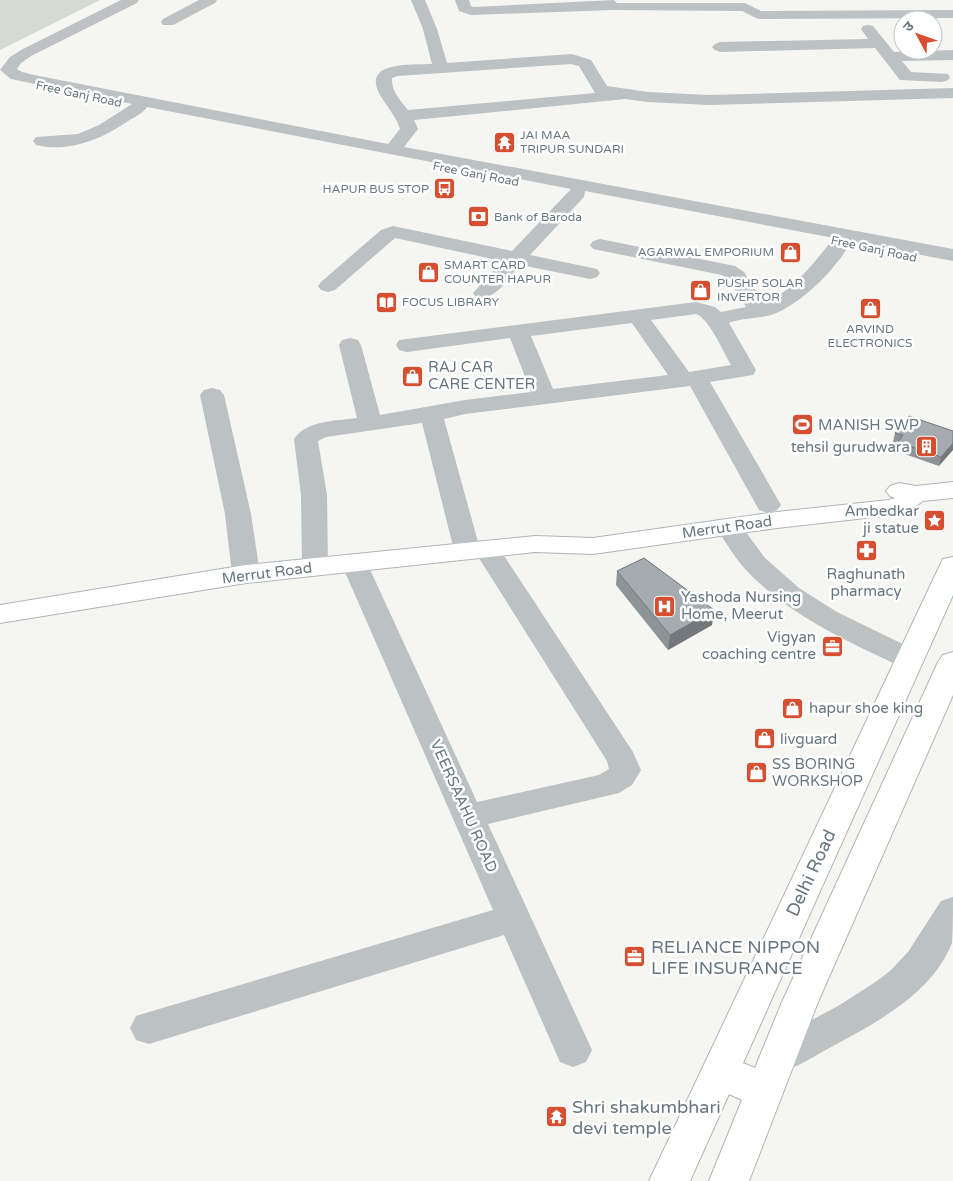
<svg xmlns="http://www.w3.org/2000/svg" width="953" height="1181" font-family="'Varela Round','Noto Sans Devanagari',sans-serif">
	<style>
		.green { fill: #d5dad2 }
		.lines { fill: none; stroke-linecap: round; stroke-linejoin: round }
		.major-casing { stroke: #b0b5b8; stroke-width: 2 }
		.minor { fill: #bcc1c4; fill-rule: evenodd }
		.major { fill: #fff; fill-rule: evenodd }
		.wall { fill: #8d9498 }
		.shaded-wall { fill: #73787c }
		.building { fill: #a4acb1; stroke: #73787c }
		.labels { text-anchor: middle; stroke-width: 5; stroke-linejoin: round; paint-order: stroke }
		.far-street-label { font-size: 12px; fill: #667781; stroke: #fff }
		.far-poi-label { font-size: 12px; fill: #667781; stroke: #fff; text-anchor: start }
		.poi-label { font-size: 15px; fill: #667781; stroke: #fff; text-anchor: start }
		.street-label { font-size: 15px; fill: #667781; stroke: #fff }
		.near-street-label { font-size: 18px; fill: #667781; stroke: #fff }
		.near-poi-label { font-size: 18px; fill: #667781; stroke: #fff; text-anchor: start }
	</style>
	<rect width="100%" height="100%" fill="#f5f5f2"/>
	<!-- green -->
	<path class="green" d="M0,0H100L0,50Z"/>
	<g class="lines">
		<defs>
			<path id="major" d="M953,482V498L923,501L913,508L892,515L777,528L593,554L535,552L246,583L0,623V605L246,565L535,536L593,538L777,512L889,500L895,498L890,496L886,491L890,486L899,483L916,486Z
				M953,557V595L743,1063L755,1068L782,1002L938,662L943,655L953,652V695L818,1002L749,1181H709L742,1100L729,1094L690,1181H649L940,565L943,559Z"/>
		</defs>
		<!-- major casing -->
		<use href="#major" class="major-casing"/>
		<!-- minor -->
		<path class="minor" d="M121,0H139L137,3L31,56L21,63L17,69L22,72L34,75L388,144L400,129C396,116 387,107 380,95C361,61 411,65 432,64L423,29L411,0H425L437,29L447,63L572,54L591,60L607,86L648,92L709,95L953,88V98L709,105L648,102L625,99L414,120L418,129L404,147L953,249V261L851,242C836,269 801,305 771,315C757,319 742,318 729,323L756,370L753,375L710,382L781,505L777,510L768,513L759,510L690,386L465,414L444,419L478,542L486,540L495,542L633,752L641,770L632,785L619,793L488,824L592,1050L586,1062L573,1067L560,1062L504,935L149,1044L136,1040L130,1028L136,1016L149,1012L493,910L341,563L344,557L354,555L364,557L367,563L477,802L599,775L609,769L607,761L477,555L467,558L458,556L454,550L422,423L326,437L318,441L327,495L328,567L325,573L315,576L305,573L302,567L301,495L294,439C307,420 336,421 357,418L339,345L342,340L350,338L358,340L361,345L380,415L465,400L531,392L510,338L407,352L399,350L396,345L399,340L696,302L715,307L721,312L746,307L729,280L722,275L593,249L590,245L593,241L600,239L735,266L744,272L764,303C794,291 814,262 834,238L585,191L584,197L530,255L597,269L600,273L597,277L590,279L521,265C509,278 495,302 476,297L473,293L502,261L395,238L335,290L328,292L321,290L318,286L321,282L381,230L393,226L512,251L571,189L147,107C143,113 135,117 128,121C102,139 69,153 36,145L33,141L36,137L78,134L99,125L132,104L11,79L0,70L10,57L21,50ZM571,64L579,66L595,93L408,110C400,100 391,91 392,78L398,76ZM696,314C709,318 724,353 731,365L689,372L651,320ZM632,323L668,375L553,389L531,336Z
			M199,0H217L215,3L173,25H163L161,22L163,19Z
			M455,0H469L471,6L473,7L614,0L617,3H745L761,11L953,10V18L758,19L742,11L612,10L471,15L459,11Z
			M868,25L873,26L894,52L953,50V60L902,61L911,72L948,74L950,77L948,80L942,82L900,80L875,48L720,52L715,50L712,47L715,44L720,42L868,39L861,29L863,26Z
			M212,388L220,390L224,395L251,514L260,574L256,580L246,583L236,580L232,574L225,514L200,395L204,390Z
			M728,518L737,520L765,558L799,588L837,612L919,652L924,659L919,666L909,669L899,666C845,640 788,615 746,570C734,557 725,541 715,526L719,520Z
			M953,897C953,908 953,933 952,943C932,993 878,1022 833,1046C815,1056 797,1067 778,1074L765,1069L759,1057L765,1045L838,1006L874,983L890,971L908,952L941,901Z"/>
		<!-- major -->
		<use href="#major" class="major"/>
	</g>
	<!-- wall -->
	<path class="wall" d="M953,431L939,466L896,451L897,443L893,442L895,433Z
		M617,571L714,610L712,625L668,650L616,585Z"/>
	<!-- shaded-wall -->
	<path class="shaded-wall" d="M953,443V450L939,466L941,457Z
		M714,610L712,625L668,650L670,635Z"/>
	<!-- building -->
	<path class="building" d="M909,416L953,431V443L941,457L898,442L903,435L895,433Z
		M644,558L714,610L670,635L617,571Z"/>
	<!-- icons -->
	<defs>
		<symbol id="temple-square" viewBox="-11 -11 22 22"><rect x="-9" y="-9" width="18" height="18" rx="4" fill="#d64f31" stroke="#fff"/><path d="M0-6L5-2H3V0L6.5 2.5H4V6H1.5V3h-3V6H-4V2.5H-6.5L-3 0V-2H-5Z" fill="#fff"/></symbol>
		<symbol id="bus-square" viewBox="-11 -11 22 22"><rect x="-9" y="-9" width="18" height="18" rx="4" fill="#d64f31" stroke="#fff"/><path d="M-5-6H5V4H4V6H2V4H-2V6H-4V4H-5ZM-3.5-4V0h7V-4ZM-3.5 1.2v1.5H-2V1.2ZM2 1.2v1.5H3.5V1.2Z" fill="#fff"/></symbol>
		<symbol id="bank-square" viewBox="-11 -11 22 22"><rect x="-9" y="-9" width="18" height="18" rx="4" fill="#d64f31" stroke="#fff"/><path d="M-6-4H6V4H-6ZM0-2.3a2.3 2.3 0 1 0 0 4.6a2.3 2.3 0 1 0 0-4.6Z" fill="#fff"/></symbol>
		<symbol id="shop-square" viewBox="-11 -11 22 22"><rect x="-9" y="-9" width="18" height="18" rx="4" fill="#d64f31" stroke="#fff"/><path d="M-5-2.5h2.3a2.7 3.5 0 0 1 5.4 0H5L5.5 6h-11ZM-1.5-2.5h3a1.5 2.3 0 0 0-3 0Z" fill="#fff"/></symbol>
		<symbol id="library-square" viewBox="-11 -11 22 22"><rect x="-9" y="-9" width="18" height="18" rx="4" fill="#d64f31" stroke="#fff"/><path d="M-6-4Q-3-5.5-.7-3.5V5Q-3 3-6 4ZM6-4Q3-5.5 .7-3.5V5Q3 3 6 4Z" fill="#fff"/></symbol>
		<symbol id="stadium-square" viewBox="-11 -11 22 22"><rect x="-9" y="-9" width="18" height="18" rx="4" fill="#d64f31" stroke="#fff"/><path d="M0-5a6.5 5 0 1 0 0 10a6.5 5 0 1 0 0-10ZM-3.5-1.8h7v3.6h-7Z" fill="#fff"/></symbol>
		<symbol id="building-square" viewBox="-11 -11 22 22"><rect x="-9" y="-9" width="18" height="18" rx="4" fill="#d64f31" stroke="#fff"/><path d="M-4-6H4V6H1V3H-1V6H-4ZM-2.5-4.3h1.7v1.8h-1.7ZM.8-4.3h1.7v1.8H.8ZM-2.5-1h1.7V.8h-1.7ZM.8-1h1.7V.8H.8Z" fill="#fff"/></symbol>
		<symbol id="sight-square" viewBox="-11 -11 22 22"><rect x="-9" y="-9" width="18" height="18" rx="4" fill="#d64f31" stroke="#fff"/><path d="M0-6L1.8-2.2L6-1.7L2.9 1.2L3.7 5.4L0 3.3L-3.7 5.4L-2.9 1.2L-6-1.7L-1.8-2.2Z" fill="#fff"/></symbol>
		<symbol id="pharmacy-square" viewBox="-11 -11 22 22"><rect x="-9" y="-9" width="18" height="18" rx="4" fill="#d64f31" stroke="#fff"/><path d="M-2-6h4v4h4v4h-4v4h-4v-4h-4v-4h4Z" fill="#fff"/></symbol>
		<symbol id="hospital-square" viewBox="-11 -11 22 22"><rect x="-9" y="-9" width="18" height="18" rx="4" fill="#d64f31" stroke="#fff"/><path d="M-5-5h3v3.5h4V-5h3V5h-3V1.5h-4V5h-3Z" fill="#fff"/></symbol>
		<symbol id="office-square" viewBox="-11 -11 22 22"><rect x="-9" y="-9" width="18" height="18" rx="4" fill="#d64f31" stroke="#fff"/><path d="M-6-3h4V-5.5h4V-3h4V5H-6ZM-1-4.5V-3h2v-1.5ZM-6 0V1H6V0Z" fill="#fff"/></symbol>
	</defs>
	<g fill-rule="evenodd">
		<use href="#temple-square" x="492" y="130" width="25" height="25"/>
		<use href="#bus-square" x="432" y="176" width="25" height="25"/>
		<use href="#bank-square" x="466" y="204" width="25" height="25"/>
		<use href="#shop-square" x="778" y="240" width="25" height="25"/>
		<use href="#shop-square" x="416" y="260" width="25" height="25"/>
		<use href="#shop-square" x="688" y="278" width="25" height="25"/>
		<use href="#library-square" x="374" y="290" width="25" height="25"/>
		<use href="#shop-square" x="858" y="296" width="25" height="25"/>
		<use href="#shop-square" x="400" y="364" width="25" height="25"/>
		<use href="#stadium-square" x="790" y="412" width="25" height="25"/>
		<use href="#building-square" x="914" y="434" width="25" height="25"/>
		<use href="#sight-square" x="922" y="508" width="25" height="25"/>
		<use href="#pharmacy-square" x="854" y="538" width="25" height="25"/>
		<use href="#hospital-square" x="652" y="594" width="25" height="25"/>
		<use href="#office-square" x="820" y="634" width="25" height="25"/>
		<use href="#shop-square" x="780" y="696" width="25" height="25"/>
		<use href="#shop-square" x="752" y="726" width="25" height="25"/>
		<use href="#shop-square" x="744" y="760" width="25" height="25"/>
		<use href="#office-square" x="622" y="944" width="25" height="25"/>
		<use href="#temple-square" x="544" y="1104" width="25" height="25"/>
	</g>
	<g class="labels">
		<!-- far-street labels -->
		<g class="far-street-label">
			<text transform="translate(79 94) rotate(12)" y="4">Free Ganj Road</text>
			<text transform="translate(476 174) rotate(11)" y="4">Free Ganj Road</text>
			<text transform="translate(874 249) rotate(12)" y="4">Free Ganj Road</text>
		</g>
		<!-- far-poi labels -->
		<g class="far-poi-label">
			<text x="520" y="139">JAI MAA<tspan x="520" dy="14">TRIPUR SUNDARI</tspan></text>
			<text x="429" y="193" text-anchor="end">HAPUR BUS STOP</text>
			<text x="494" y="221">Bank of Baroda</text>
			<text x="774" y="256" text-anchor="end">AGARWAL EMPORIUM</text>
			<text x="444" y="269">SMART CARD<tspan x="444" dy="14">COUNTER HAPUR</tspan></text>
			<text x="717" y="287">PUSHP SOLAR<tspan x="717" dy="14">INVERTOR</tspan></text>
			<text x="402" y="306">FOCUS LIBRARY</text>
			<text x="870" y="333" text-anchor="middle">ARVIND<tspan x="870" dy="14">ELECTRONICS</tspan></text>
		</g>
		<!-- poi labels -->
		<g class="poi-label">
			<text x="428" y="372">RAJ CAR<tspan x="428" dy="17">CARE CENTER</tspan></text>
			<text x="818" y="430">MANISH SWP</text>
			<text x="910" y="452" text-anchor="end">tehsil gurudwara</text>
			<text x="919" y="516" text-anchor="end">Ambedkar<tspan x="919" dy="17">ji statue</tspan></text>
			<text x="866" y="579" text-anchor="middle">Raghunath<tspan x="866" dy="17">pharmacy</tspan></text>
			<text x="681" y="602">Yashoda Nursing<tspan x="681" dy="17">Home, Meerut</tspan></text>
			<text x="816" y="642" text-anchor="end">Vigyan<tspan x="816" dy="17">coaching centre</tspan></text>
			<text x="809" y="713">hapur shoe king</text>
			<text x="780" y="744">livguard</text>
			<text x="772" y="769">SS BORING<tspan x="772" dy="17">WORKSHOP</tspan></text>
		</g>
		<!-- street labels -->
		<g class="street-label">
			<text transform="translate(727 527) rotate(-8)" y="5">Merrut Road</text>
			<text transform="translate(267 573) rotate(-7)" y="5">Merrut Road</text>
			<text transform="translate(464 806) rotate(66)" y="5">VEERSAAHU ROAD</text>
		</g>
		<!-- near-street labels -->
		<g class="near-street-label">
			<text transform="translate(811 873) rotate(-65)" y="6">Delhi Road</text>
		</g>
		<!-- near-poi labels -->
		<g class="near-poi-label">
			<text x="651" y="953">RELIANCE NIPPON<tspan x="651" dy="21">LIFE INSURANCE</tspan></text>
			<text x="572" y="1113">Shri shakumbhari<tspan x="572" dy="21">devi temple</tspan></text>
		</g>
	</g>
	<!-- north arrow -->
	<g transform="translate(918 35) rotate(311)"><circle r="24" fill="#ffffff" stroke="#c2c9cd"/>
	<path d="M0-4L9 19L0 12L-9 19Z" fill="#d64f31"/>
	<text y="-8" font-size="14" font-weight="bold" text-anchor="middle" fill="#667781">उ</text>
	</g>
</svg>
